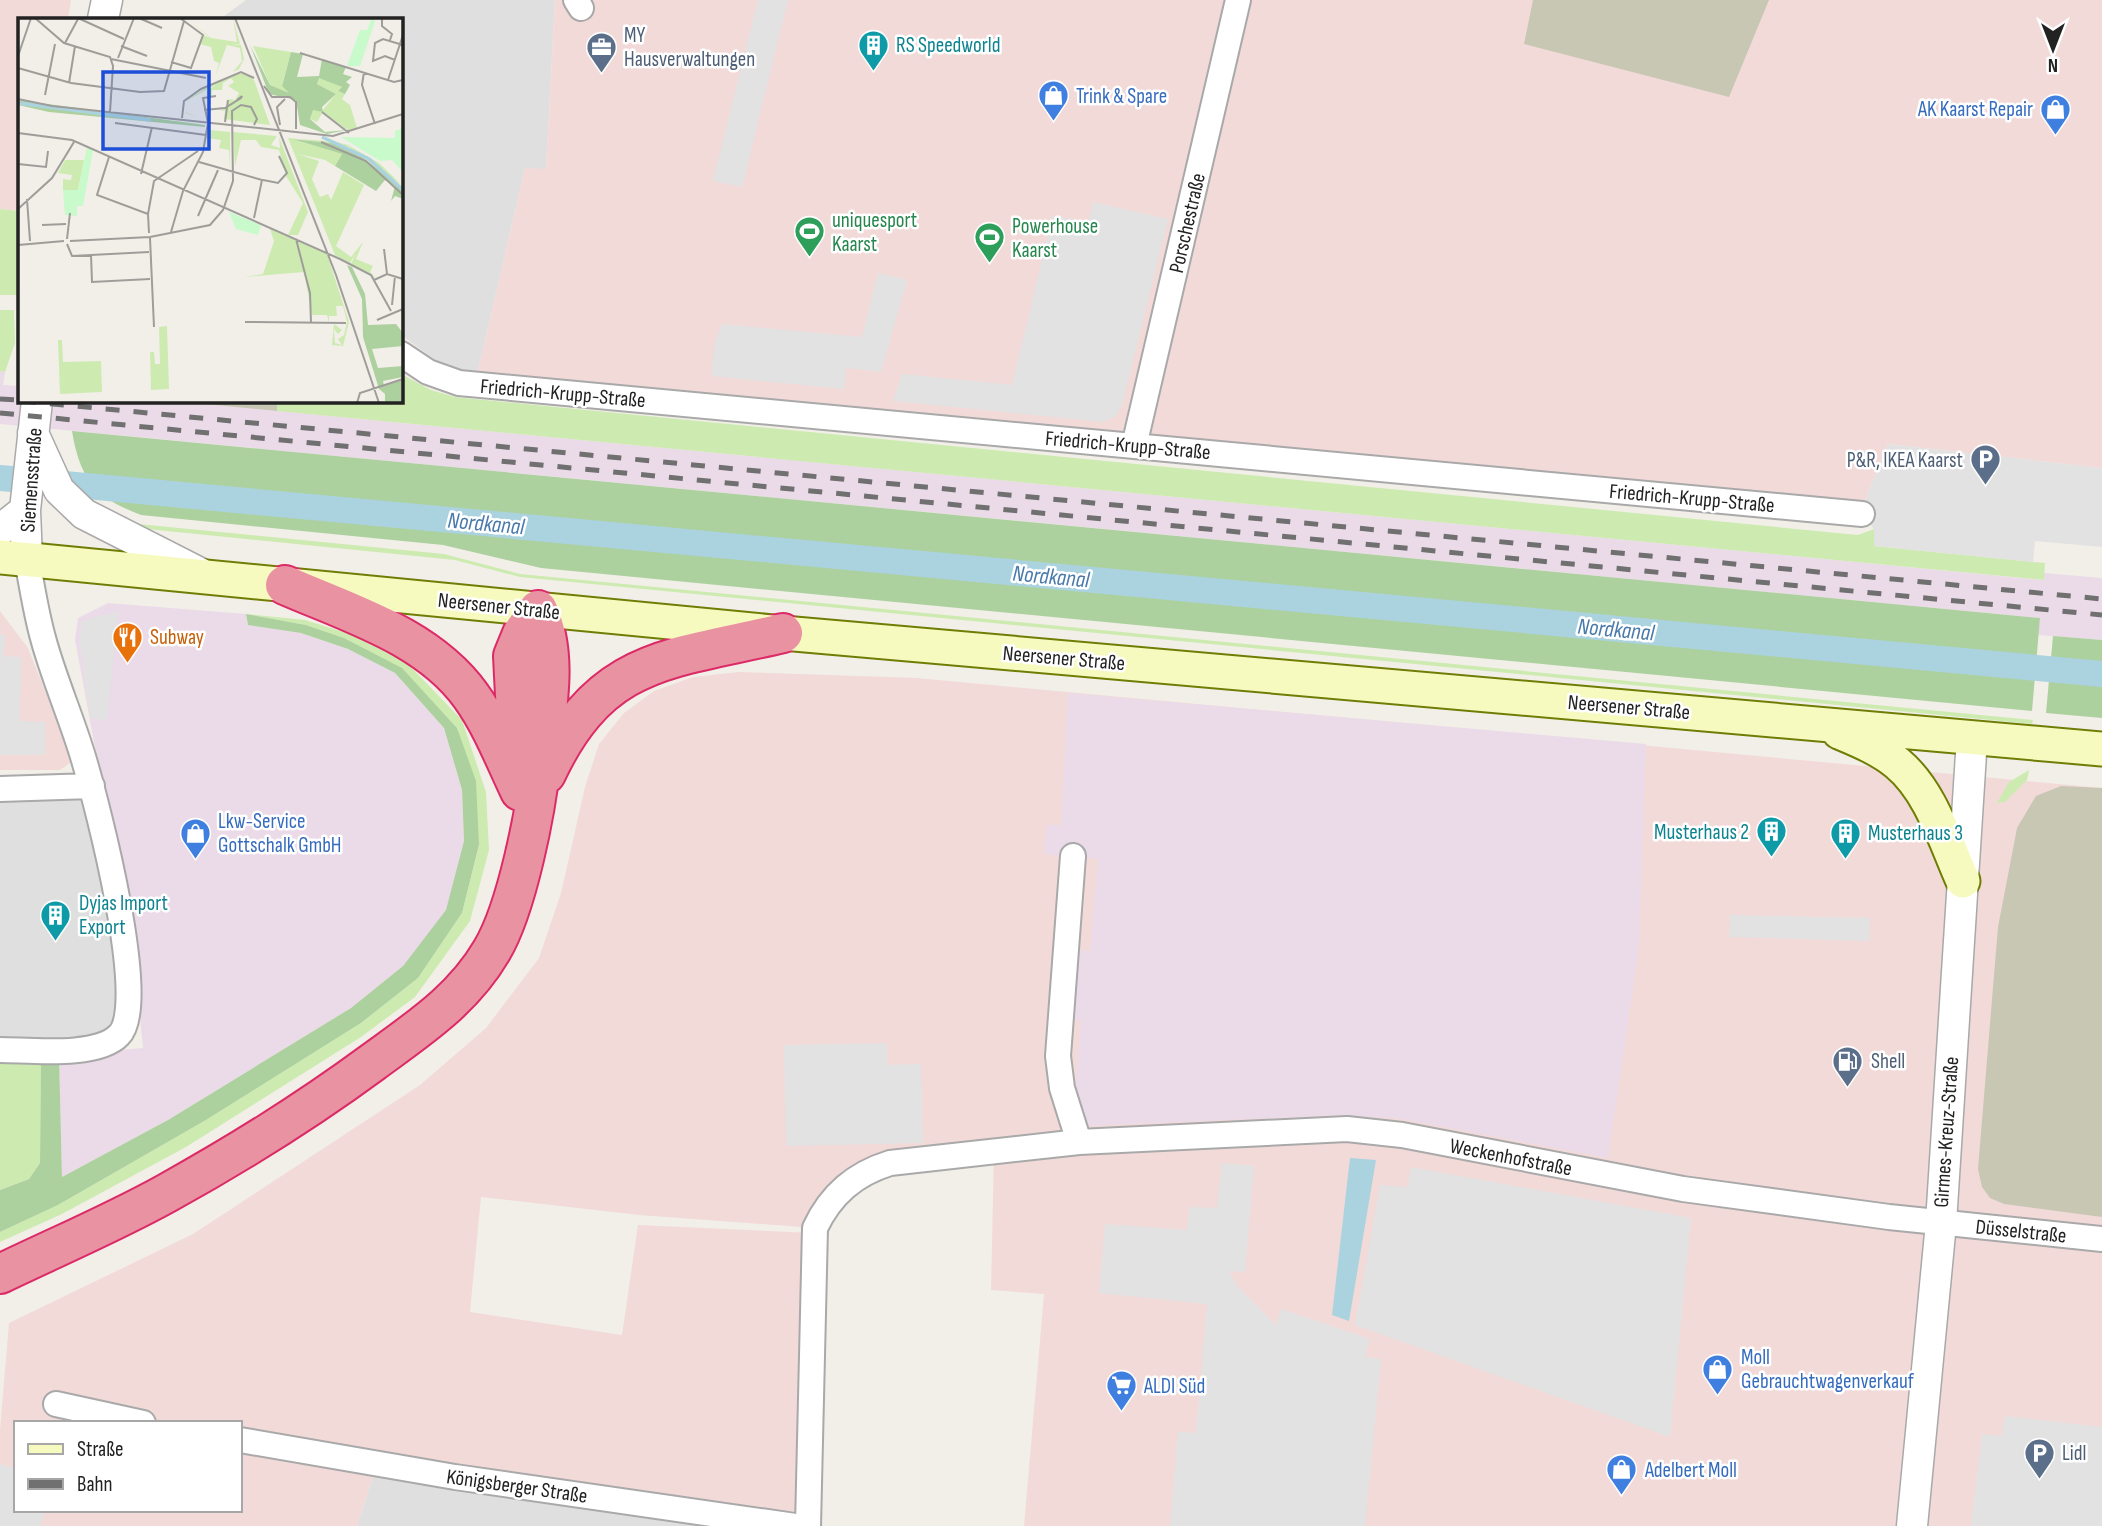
<svg xmlns="http://www.w3.org/2000/svg" width="2102" height="1526" font-family="'Sofia Sans Condensed',sans-serif">
	<style>
		.residential { fill: #e0dfdf }
		.commercial { fill: #f2dad9; fill-rule: evenodd }
		.industrial { fill: #ebdbe8 }
		.construction { fill: #c7c7b4 }
		.grass { fill: #cdebb0 }
		.forest { fill: #add19e }
		.parking { fill: #e2e2e2 }
		.water { fill: #aad3df }
		.lines { fill: none; stroke-linecap: round; stroke-linejoin: round }
		.canal { stroke: #aad3df; stroke-width: 26 }
		.minor-casing { stroke: #a9a9a9; stroke-width: 28 }
		.tertiary-casing { stroke: #a9a9a9; stroke-width: 33 }
		.secondary-casing { stroke: #707d05; stroke-width: 37 }
		.motorway-casing { stroke: #dc2a67; stroke-width: 42 }
		.minor { stroke: #fff; stroke-width: 24 }
		.tertiary { stroke: #fff; stroke-width: 30 }
		.secondary { stroke: #f7fabf; stroke-width: 33 }
		.motorway { stroke: #e892a2; stroke-width: 38 }
		.rail { stroke: #707070; stroke-width: 5; stroke-dasharray: 14 14; stroke-linecap: butt }
		.labels { text-anchor: middle; stroke-width: 5; stroke-linejoin: round; paint-order: stroke }
		.service-label { font-size: 21px; fill: #4e5e75; stroke: #fff; text-anchor: start }
		.culture-label { font-size: 21px; fill: #0d838f; stroke: #fff; text-anchor: start }
		.shop-label { font-size: 21px; fill: #366cbe; stroke: #fff; text-anchor: start }
		.leisure-label { font-size: 21px; fill: #27864d; stroke: #fff; text-anchor: start }
		.street-label { font-size: 21px; fill: #222; stroke: #fff }
		.food-label { font-size: 21px; fill: #c56008; stroke: #fff; text-anchor: start }
		.water-label { font-size: 23px; font-style: italic; fill: #4a7aab; stroke: #fff }
		.inset-river { fill: none; stroke: #aad3df; stroke-width: 3.5 }
		.inset-road { fill: none; stroke: #9f9d99; stroke-width: 2 }
		.view { fill: #1d4ed8; fill-opacity: 0.15; stroke: #1d4ed8; stroke-width: 3.5 }
		.inset-edge { fill: none; stroke: #222; stroke-width: 3.5 }
	</style>
	<rect width="100%" height="100%" fill="#f2efe9"/>
	<!-- residential -->
	<path class="residential" d="M246,0H555L546,170L525,168L477,375L445,367L401,335V19H220Z
		M83,793L122,970V1012L100,1040L0,1044V796Z
		M376,1467L768,1526H357Z"/>
	<!-- commercial -->
	<path class="commercial" d="M0,0H71L68,19H19V211L0,209Z
		M555,0H2102V468L1888,444L1863,506L477,375L525,168L546,169Z
		M0,611L28,648L73,761L60,770H0Z
		M739,672L917,678L2102,788V1526H1024L1044,1294L991,1290L994,1151L890,1163L815,1228L639,1215L481,1197L470,1312L622,1335L638,1225L814,1233L808,1526L376,1467L357,1526H0V1430L9,1323L193,1234L420,1085L486,1028L539,958L561,893L585,787L599,744L624,713L654,691L693,677ZM16,1423H240V1510H16Z"/>
	<!-- industrial -->
	<path class="industrial" d="M0,371L5,372L3,385L19,386V401H174L2043,580L2044,573L2102,578V640L2038,635L2040,618L0,424Z
		M108,603L246,614L248,625L301,633L348,649L395,673L444,728L462,790L464,841L447,910L403,966L351,1008L168,1120L62,1177L59,1055L143,1048L134,957L75,640L78,618Z
		M1068,693L1646,744L1639,947L1608,1158L1401,1119L1343,1115L1088,1126L1075,1101L1081,1021L1070,1019L1076,950L1090,951L1098,859L1044,854L1047,825H1061Z"/>
	<!-- construction -->
	<path class="construction" d="M1533,0H1769L1729,97L1524,44Z
		M174,401H278L277,411Z
		M2061,786L2102,788V1217L2004,1204L1990,1198L1982,1187L1978,1169L1998,927L2017,828L2036,796Z"/>
	<!-- grass -->
	<path class="grass" d="M0,209L19,211L17,295H0Z
		M0,310H14L15,343L5,372L0,371Z
		M401,374L431,390L455,397L1858,535L1874,529V546L2045,563L2044,580L277,411L278,401H401Z
		M119,519L138,524L444,554L520,574L2033,720L2032,724L520,577L455,560L137,528Z
		M246,614L305,620L353,635L407,663L462,720L486,792L489,850L470,921L415,997L361,1037L186,1147L62,1214L0,1242V1232L58,1205L206,1120L361,1023L418,978L462,913L479,846L457,728L401,668L344,638L306,625Z
		M2029,770L2027,780L2005,802L1997,803L2009,782Z
		M41,1055L40,1163L29,1179L0,1190V1056Z"/>
	<!-- forest -->
	<path class="forest" d="M72,431L2040,618L2032,711L541,568L443,545L141,515C96,498 80,480 72,431Z
		M246,614L306,625L344,638L402,668L457,728L476,781L479,845L462,913L418,978L361,1023L206,1120L58,1205L0,1232V1190L29,1179L40,1163L41,1055H59L62,1177L168,1120L351,1008L403,966L446,910L464,841L462,790L444,728L395,673L348,649L301,633L248,625Z
		M2053,636L2102,640V718L2046,713Z"/>
	<!-- parking -->
	<path class="parking" d="M758,0H788L742,187L713,181Z
		M1093,202L1168,219L1122,405L1116,416L1103,422L893,401L902,374L1012,385L1053,215L1088,223Z
		M878,273L907,280L881,372L846,368L844,389L711,376L715,342L722,324L862,337Z
		M1888,444L2102,468V547L2035,541L2033,562L1874,546V529L1862,514L1863,506Z
		M118,612L107,720L90,718L80,640L82,621Z
		M0,634L5,635L4,656L21,657L20,721L45,722V755H0Z
		M1730,915L1870,918L1869,941L1729,937Z
		M887,1043V1065L921,1064L923,1143L786,1146L784,1045Z
		M1222,1163L1254,1166L1245,1272L1229,1271L1237,1286L1276,1325L1281,1309L1370,1339L1365,1357L1381,1359L1365,1526H1170L1178,1432L1196,1433L1207,1304L1099,1293L1105,1224L1187,1230L1189,1207L1217,1208Z
		M1411,1167L1691,1218L1670,1437L1355,1325L1380,1185L1408,1187Z
		M2005,1416L2102,1427V1526H1971L1982,1434L2002,1436Z
		M0,1464L16,1469V1510H45L40,1526H0Z"/>
	<!-- water -->
	<path class="water" d="M1350,1158L1376,1160L1349,1321L1332,1315Z"/>
	<g class="lines">
		<!-- canal -->
		<path class="canal" d="M0,478L2102,674"/>
		<defs>
			<path id="minor" d="M576,0L581,8
				M401,354L428,372L459,383L1862,514
				M1134,446L1238,0
				M0,789L92,786
				M1073,856L1058,1056L1062,1088L1079,1142
				M0,1050C30,1050 97,1058 119,1035C150,1005 97,804 84,760C72,719 54,679 43,638C36,613 32,586 27,560
				M56,1404L143,1423
				M240,1440L455,1477L795,1526
				M808,1526L815,1228C831,1194 855,1174 890,1163L1079,1142L1347,1129L1402,1135L1683,1189L1889,1217L2102,1239"/>
			<path id="tertiary" d="M103,19L107,0
				M33,433L59,490L84,514L200,573
				M0,530L25,510
				M27,560L25,510L37,401
				M1912,1526L1941,1223L1972,738"/>
			<path id="secondary" d="M0,557L783,633L2102,749
				M1839,732C1858,740 1880,749 1897,763C1931,791 1945,841 1963,881"/>
			<path id="motorway" d="M285,585C349,613 428,636 471,696C492,725 505,760 520,791
				M519,773L513,656L522,634L538,610
				M546,774C601,656 669,660 783,633
				M0,1274C56,1247 113,1223 167,1193C239,1153 308,1110 373,1062C418,1029 463,1000 492,950C517,908 536,811 541,761C546,711 559,658 538,610"/>
		</defs>
		<!-- minor casing -->
		<use href="#minor" class="minor-casing"/>
		<!-- tertiary casing -->
		<use href="#tertiary" class="tertiary-casing"/>
		<!-- secondary casing -->
		<use href="#secondary" class="secondary-casing"/>
		<!-- motorway casing -->
		<use href="#motorway" class="motorway-casing"/>
		<!-- minor -->
		<use href="#minor" class="minor"/>
		<!-- tertiary -->
		<use href="#tertiary" class="tertiary"/>
		<!-- secondary -->
		<use href="#secondary" class="secondary"/>
		<!-- motorway -->
		<use href="#motorway" class="motorway"/>
		<!-- rail -->
		<path class="rail" d="M0,399L19,400
			M22,401L2102,599
			M0,413L2102,615"/>
	</g>
	<!-- icons -->
	<defs>
		<symbol id="building-pin" viewBox="-11 -11 22 30"><path d="M0 17L-7.5 6A9.5 9.5 0 1 1 7.5 6Z" fill="#0f9aa8" stroke="#fff"/><path d="M-4-6H4V6H1V3H-1V6H-4ZM-2.5-4.3h1.7v1.8h-1.7ZM.8-4.3h1.7v1.8H.8ZM-2.5-1h1.7V.8h-1.7ZM.8-1h1.7V.8H.8Z" fill="#fff"/></symbol>
		<symbol id="office-pin" viewBox="-11 -11 22 30"><path d="M0 17L-7.5 6A9.5 9.5 0 1 1 7.5 6Z" fill="#5c6f8a" stroke="#fff"/><path d="M-6-3h4V-5.5h4V-3h4V5H-6ZM-1-4.5V-3h2v-1.5ZM-6 0V1H6V0Z" fill="#fff"/></symbol>
		<symbol id="shop-pin" viewBox="-11 -11 22 30"><path d="M0 17L-7.5 6A9.5 9.5 0 1 1 7.5 6Z" fill="#3f7fe0" stroke="#fff"/><path d="M-5-2.5h2.3a2.7 3.5 0 0 1 5.4 0H5L5.5 6h-11ZM-1.5-2.5h3a1.5 2.3 0 0 0-3 0Z" fill="#fff"/></symbol>
		<symbol id="stadium-pin" viewBox="-11 -11 22 30"><path d="M0 17L-7.5 6A9.5 9.5 0 1 1 7.5 6Z" fill="#2e9e5b" stroke="#fff"/><path d="M0-5a6.5 5 0 1 0 0 10a6.5 5 0 1 0 0-10ZM-3.5-1.8h7v3.6h-7Z" fill="#fff"/></symbol>
		<symbol id="parking-pin" viewBox="-11 -11 22 30"><path d="M0 17L-7.5 6A9.5 9.5 0 1 1 7.5 6Z" fill="#5c6f8a" stroke="#fff"/><path d="M-3.5-5.5H1a3.5 3.5 0 0 1 0 7H-1V5.5H-3.5ZM-1-3.4V-.6H.8a1.4 1.4 0 0 0 0-2.8Z" fill="#fff"/></symbol>
		<symbol id="restaurant-pin" viewBox="-11 -11 22 30"><path d="M0 17L-7.5 6A9.5 9.5 0 1 1 7.5 6Z" fill="#e8710a" stroke="#fff"/><path d="M-5-6h1v4h1v-4h1v4h1v-4h1v5L-1.5 .5V6h-2V.5L-5-1ZM5-6V6H3V1.5H1.5Q1.5-4 5-6Z" fill="#fff"/></symbol>
		<symbol id="fuel-pin" viewBox="-11 -11 22 30"><path d="M0 17L-7.5 6A9.5 9.5 0 1 1 7.5 6Z" fill="#5c6f8a" stroke="#fff"/><path d="M-5.5-6h7V0h2V4h1.3V-2.5L3-4.5l.8-.8L6-3V5H2.5V1h-1V6h-7ZM-4.2-4.7v3.2H.2V-4.7Z" fill="#fff"/></symbol>
		<symbol id="supermarket-pin" viewBox="-11 -11 22 30"><path d="M0 17L-7.5 6A9.5 9.5 0 1 1 7.5 6Z" fill="#3f7fe0" stroke="#fff"/><path d="M-6-5.5h2.5l.6 2H6L4.5 2H-2.5L-4.4-4H-6ZM-1.5 3.2a1.3 1.3 0 1 0 .1 0ZM3 3.2a1.3 1.3 0 1 0 .1 0Z" fill="#fff"/></symbol>
	</defs>
	<g fill-rule="evenodd">
		<use href="#building-pin" x="856" y="28" width="35" height="47"/>
		<use href="#office-pin" x="584" y="30" width="35" height="47"/>
		<use href="#shop-pin" x="1036" y="78" width="35" height="47"/>
		<use href="#shop-pin" x="2038" y="92" width="35" height="47"/>
		<use href="#stadium-pin" x="792" y="214" width="35" height="47"/>
		<use href="#stadium-pin" x="972" y="220" width="35" height="47"/>
		<use href="#parking-pin" x="1968" y="442" width="35" height="47"/>
		<use href="#restaurant-pin" x="110" y="620" width="35" height="47"/>
		<use href="#building-pin" x="1754" y="814" width="35" height="47"/>
		<use href="#shop-pin" x="178" y="816" width="35" height="47"/>
		<use href="#building-pin" x="1828" y="816" width="35" height="47"/>
		<use href="#building-pin" x="38" y="898" width="35" height="47"/>
		<use href="#fuel-pin" x="1830" y="1044" width="35" height="47"/>
		<use href="#shop-pin" x="1700" y="1352" width="35" height="47"/>
		<use href="#supermarket-pin" x="1104" y="1368" width="35" height="47"/>
		<use href="#parking-pin" x="2022" y="1436" width="35" height="47"/>
		<use href="#shop-pin" x="1604" y="1452" width="35" height="47"/>
	</g>
	<g class="labels">
		<!-- service labels -->
		<g class="service-label">
			<text x="624" y="42">MY<tspan x="624" dy="24">Hausverwaltungen</tspan></text>
			<text x="1963" y="467" text-anchor="end">P&amp;R, IKEA Kaarst</text>
			<text x="1871" y="1068">Shell</text>
			<text x="2062" y="1460">Lidl</text>
		</g>
		<!-- culture labels -->
		<g class="culture-label">
			<text x="896" y="52">RS Speedworld</text>
			<text x="1749" y="839" text-anchor="end">Musterhaus 2</text>
			<text x="1868" y="840">Musterhaus 3</text>
			<text x="79" y="910">Dyjas Import<tspan x="79" dy="24">Export</tspan></text>
		</g>
		<!-- shop labels -->
		<g class="shop-label">
			<text x="1076" y="103">Trink &amp; Spare</text>
			<text x="2033" y="116" text-anchor="end">AK Kaarst Repair</text>
			<text x="218" y="828">Lkw-Service<tspan x="218" dy="24">Gottschalk GmbH</tspan></text>
			<text x="1741" y="1364">Moll<tspan x="1741" dy="24">Gebrauchtwagenverkauf</tspan></text>
			<text x="1144" y="1393">ALDI Süd</text>
			<text x="1645" y="1477">Adelbert Moll</text>
		</g>
		<!-- leisure labels -->
		<g class="leisure-label">
			<text x="832" y="227">uniquesport<tspan x="832" dy="24">Kaarst</tspan></text>
			<text x="1012" y="233">Powerhouse<tspan x="1012" dy="24">Kaarst</tspan></text>
		</g>
		<!-- street labels -->
		<g class="street-label">
			<text transform="translate(1187 223) rotate(-77)" y="7">Porschestraße</text>
			<text transform="translate(563 393) rotate(5)" y="7">Friedrich-Krupp-Straße</text>
			<text transform="translate(1128 445) rotate(5)" y="7">Friedrich-Krupp-Straße</text>
			<text transform="translate(31 480) rotate(-86)" y="7">Siemensstraße</text>
			<text transform="translate(1692 498) rotate(5)" y="7">Friedrich-Krupp-Straße</text>
			<text transform="translate(499 606) rotate(6)" y="7">Neersener Straße</text>
			<text transform="translate(1064 658) rotate(5)" y="7">Neersener Straße</text>
			<text transform="translate(1629 707) rotate(5)" y="7">Neersener Straße</text>
			<text transform="translate(1946 1132) rotate(-86)" y="7">Girmes-Kreuz-Straße</text>
			<text transform="translate(1511 1157) rotate(11)" y="7">Weckenhofstraße</text>
			<text transform="translate(2021 1231) rotate(6)" y="7">Düsselstraße</text>
			<text transform="translate(517 1486) rotate(8)" y="7">Königsberger Straße</text>
		</g>
		<!-- food labels -->
		<g class="food-label">
			<text x="150" y="644">Subway</text>
		</g>
		<!-- water labels -->
		<g class="water-label">
			<text transform="translate(486 523) rotate(5)" y="8">Nordkanal</text>
			<text transform="translate(1051 576) rotate(5)" y="8">Nordkanal</text>
			<text transform="translate(1616 629) rotate(5)" y="8">Nordkanal</text>
		</g>
	</g>
	<!-- overview -->
	<g transform="translate(18 18)">
		<rect width="385" height="385" fill="#f2efe9"/>
		<path d="M169,0L193,20L219,24L215,0L222,26H213L223,27L226,41L221,51L215,54L224,43L222,30L209,27L197,59L201,45L196,43L193,29L182,26L185,17L192,20ZM235,28L273,34L264,67L272,76L252,67ZM227,55L236,62L252,107L206,101L207,93L201,92L209,91L211,81L217,82L221,75L210,68L216,64L213,60L205,65L204,72H194V78H189V73L199,66L170,82L168,94L179,100L168,95L170,81L188,70L220,56ZM301,59L324,69L320,73L327,76L324,81L332,87L339,110L331,113L305,94L299,104L292,101L295,91L304,93L318,76L299,66ZM192,112L212,114V153L211,132L201,130L203,122L189,120ZM215,114L259,118L253,127L262,130L261,119L290,194L280,217H270L285,185L268,158L261,132L243,129L238,122H223L217,148ZM270,120L308,123L310,124L315,123L330,127L361,145L385,168L331,129L274,120L324,136L317,148L307,142L280,136L301,143L294,161L302,179L310,176L313,182L325,154L346,167L318,228L333,239L345,224L338,241L355,248L352,254L358,260L333,246L338,235L332,245L317,237ZM47,142H66L60,172H45V161L53,162L54,157L40,155ZM252,211L309,236L331,304L325,328L314,327L316,306L324,312L320,316L316,311L317,325L324,327L320,321L326,317L329,304L325,288H318L319,298H311V305L309,297H294L286,254L226,259L245,256L256,223ZM149,308L151,371L133,372L132,334H136L137,346H142L141,309ZM40,322H44L45,344L83,343L84,374L42,376Z" fill="#cdebb0"/>
		<path d="M232,27L252,67L271,75L264,68L273,34L285,36L279,59L301,58L304,41L328,49L325,56L334,59L328,64L332,67L327,76L320,73L324,69L301,60L299,66L318,76L304,89L305,94L295,92L292,101L307,114L329,112L309,116L282,107L278,82L251,76ZM0,82L187,107V109L31,94L0,87ZM275,121L320,126L336,133L376,163L385,173V181L377,178L373,183L377,168L367,162L358,173L317,148L324,136ZM329,247L334,249L347,276L350,307L378,306L385,315V328L354,331L360,350L385,348V359L365,363L366,367L385,361V385H367V376L361,371L345,319L344,281Z" fill="#add19e"/>
		<path d="M354,0H358L342,48H329L342,12H349ZM385,110V154L374,142L362,143L323,119L377,120V113ZM69,129L75,132L65,188H59V198L47,197L45,172H60ZM211,194L243,207L240,217L218,211Z" fill="#c8facc"/>
		<path class="inset-river" d="M0,85L133,102M304,119L351,141L385,172"/>
		<path class="inset-road" d="M17,0L46,25L92,39L95,48L92,94M60,0L106,21M121,0L144,10M217,0L318,257L361,385M364,0V8L374,16L372,22M47,25L60,1M103,28L129,38M282,35L376,64L385,62M0,38L13,0M100,40L116,0M93,41L188,60M377,42L367,38L355,43L357,25L365,21L385,27M153,44L173,50L185,17L162,0M0,50L53,65L122,74L146,73L166,3M346,54L344,67L357,106M370,62L385,17M51,65L57,28M246,68L254,79H272L278,84V111M27,77L37,26M0,81L34,88L315,118L385,96M186,92L207,90L223,80L224,78L219,82M304,94L331,115M164,100L166,83L183,71L223,54L236,60M207,104L210,82M97,105L188,117M262,107L259,89L267,81M0,115L54,122L322,241L353,257L373,293M303,124L348,143L385,177M91,139L79,177L130,196M181,144L244,162L236,200M0,146L28,149L30,133M123,156L134,109M245,162L260,165L269,155L261,138M9,181L12,223M0,191L34,160L56,124M180,198L200,152M24,207L48,206M153,214L165,173L185,134L190,105L185,80L198,78M131,215L130,196L136,163L180,133M132,220L136,309M49,221L52,195M278,221L292,275L293,305M52,223L132,219L192,207L205,192L215,163L214,93L223,87L233,89L239,101L236,107M49,226L54,238L131,234M0,227L46,223M366,231L369,256M73,237L74,264L132,261M356,262L369,256L385,261M374,287L377,258M359,302L385,291M227,304L328,305M339,385L342,375L385,361"/>
		<path class="view" d="M85,54H191V131H85Z"/>
		<rect width="385" height="385" class="inset-edge"/>
	</g>
	<!-- legend -->
	<rect x="14" y="1421" width="228" height="91" fill="#ffffff" stroke="#a7a7a7" stroke-width="2"/>
	<rect x="28" y="1444" width="35" height="10" fill="#f7fabf" stroke="#a7a7a7" stroke-width="2"/>
	<text x="77" y="1456" font-size="21" fill="#222222">Straße</text>
	<rect x="28" y="1479" width="35" height="10" fill="#707070" stroke="#a7a7a7" stroke-width="2"/>
	<text x="77" y="1491" font-size="21" fill="#222222">Bahn</text>
	<!-- north arrow -->
	<g transform="translate(2053 49) rotate(180)" stroke="#ffffff" stroke-width="5" paint-order="stroke">
	<path d="M0-5L12 26L0 18L-12 26Z" fill="#222222"/>
	<text y="-10" font-size="19" font-weight="bold" text-anchor="middle" fill="#222222">N</text>
	</g>
</svg>
